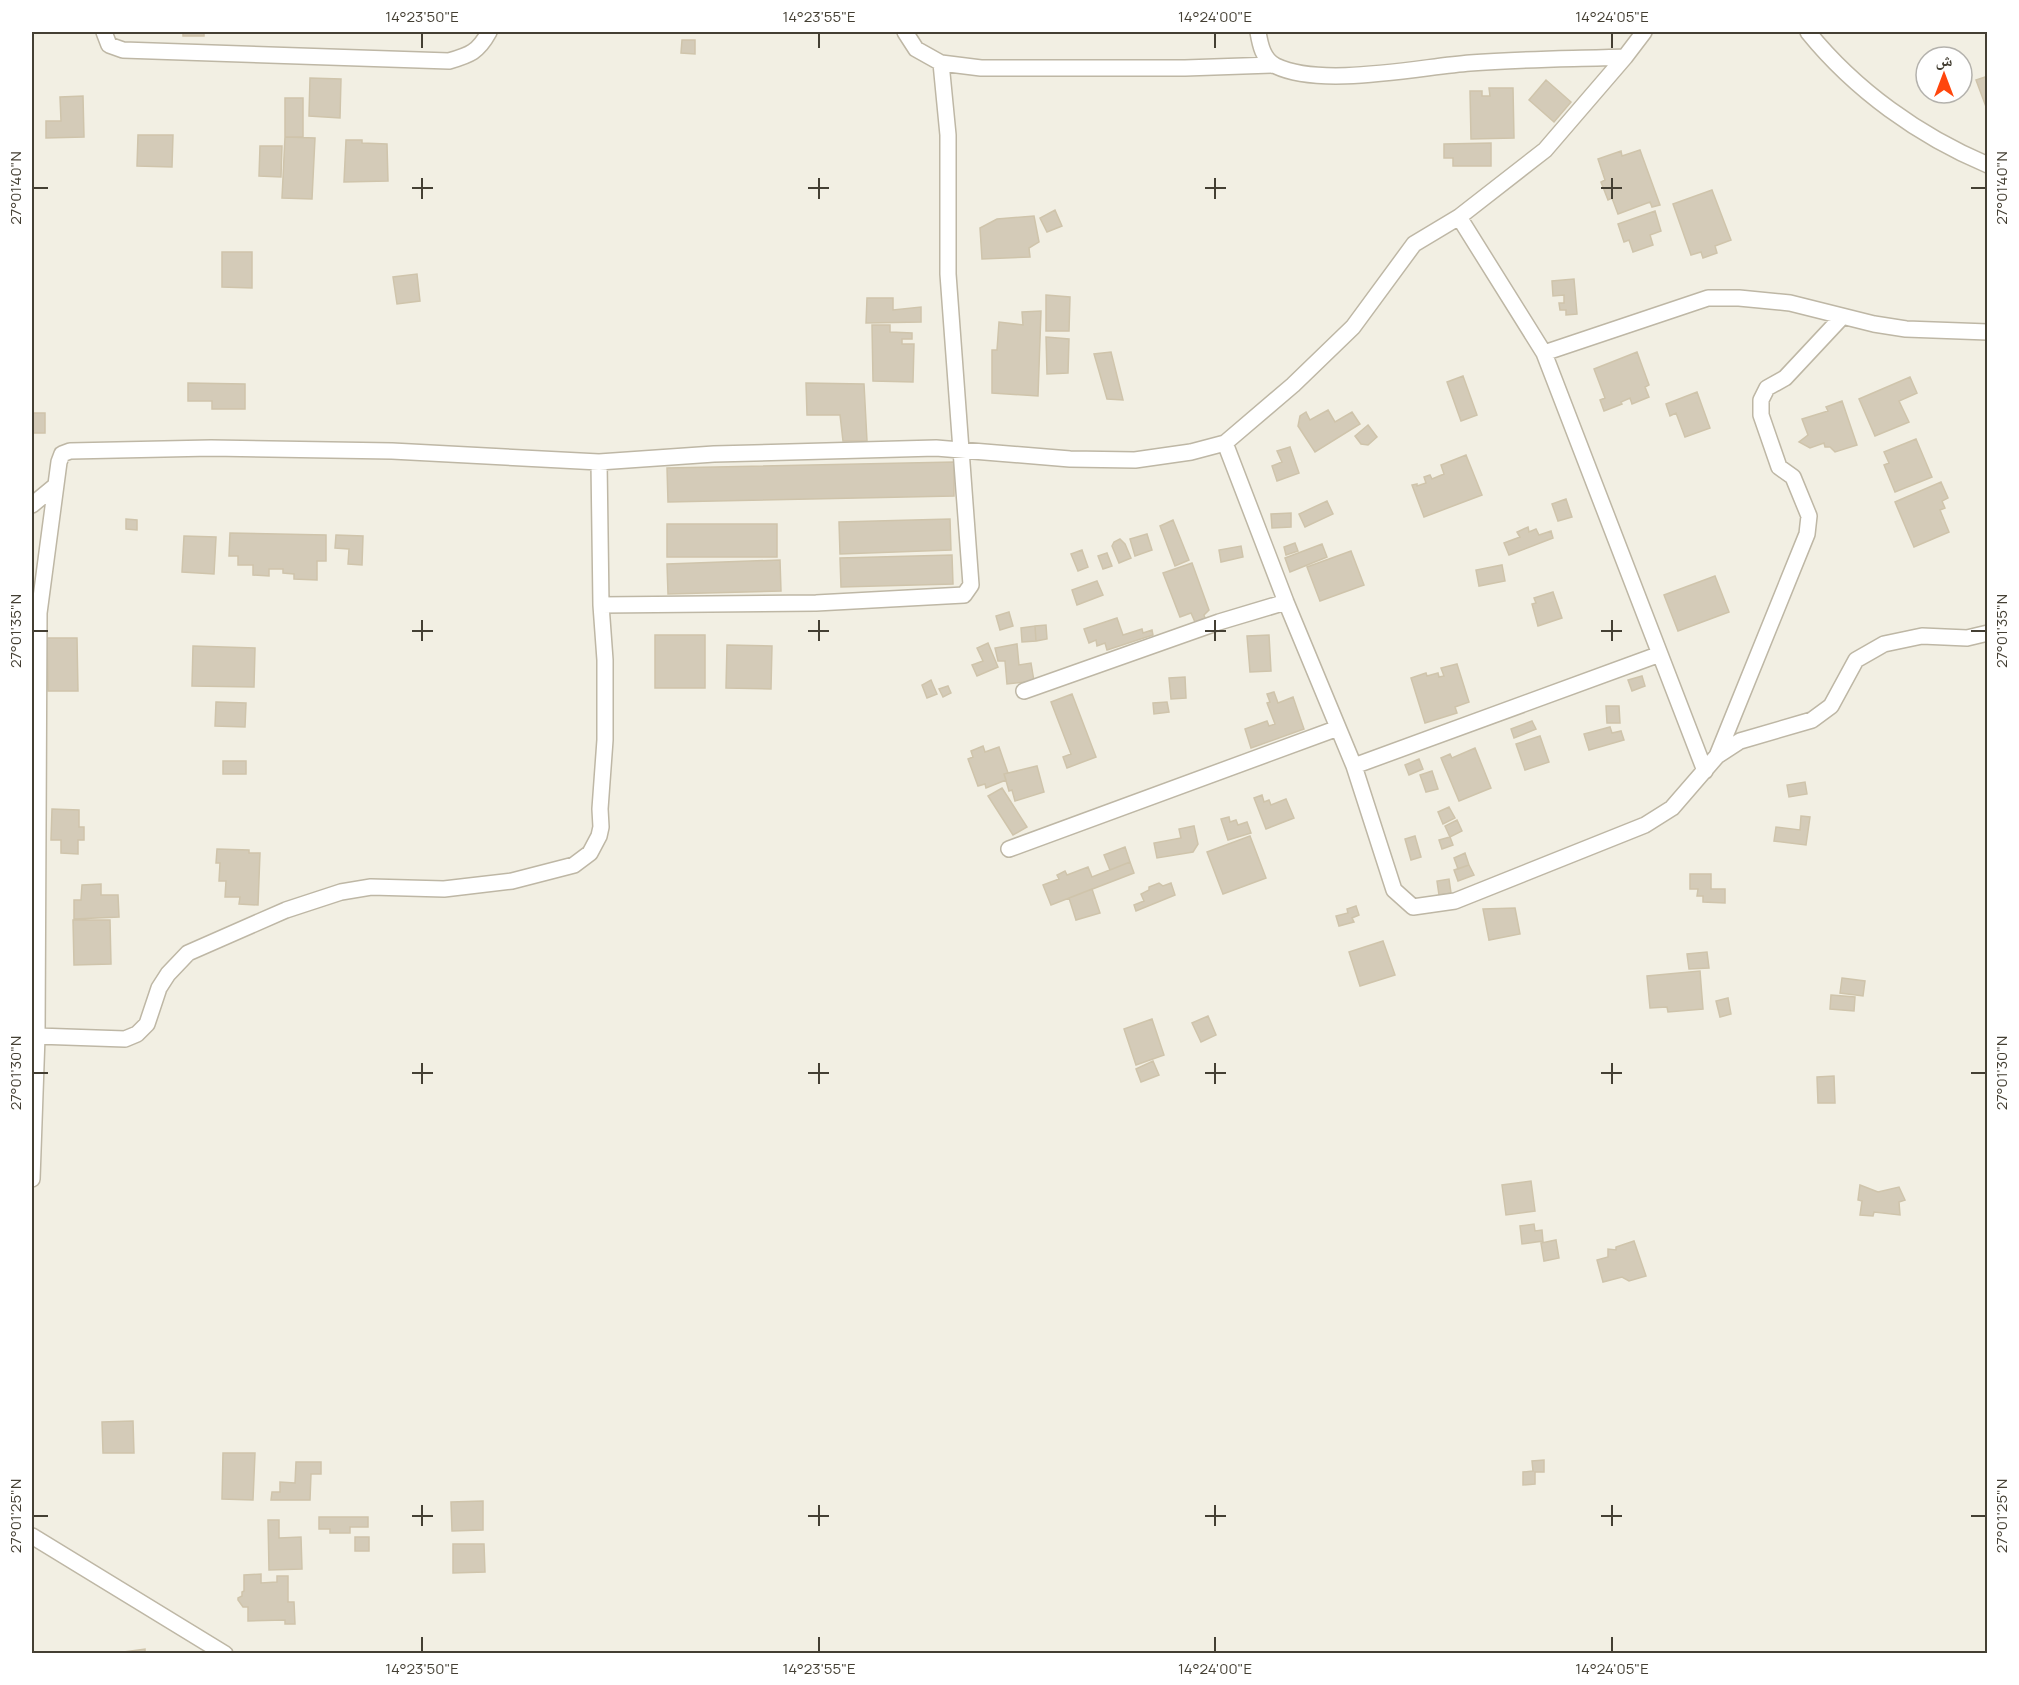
<svg xmlns="http://www.w3.org/2000/svg" width="2019" height="1685" font-family="Manrope,'Noto Naskh Arabic',sans-serif">
	<style>
		.building { fill: #d4cbb8; stroke: #cfc4ab; stroke-width: 1.5 }
		.lines { fill: none; stroke-linecap: round; stroke-linejoin: round }
		.minor-casing { stroke: #beb7a5; stroke-width: 18 }
		.minor { stroke: #fff; stroke-width: 15 }
		.ticks { fill: none; stroke: #443f33; stroke-width: 2 }
		.neatline { fill: none; stroke: #443f33; stroke-width: 2 }
		.ticks-label { font-size: 15px; text-anchor: middle; fill: #443f33 }
	</style>
	<rect width="100%" height="100%" fill="#f2efe3"/>
	<!-- building -->
	<path class="building" d="M183,32H204V36H183Z
		M682,40H695V54L681,53Z
		M1988,76V112L1976,80Z
		M310,78L341,79L340,118L309,116Z
		M1546,80L1571,102L1554,122L1529,100Z
		M1489,88H1513L1514,138L1471,139L1470,91H1482V96H1490Z
		M83,96L84,137L46,138V121H61L60,97Z
		M285,98H303V137H285Z
		M138,135H173L172,167L137,166Z
		M285,137L315,138L312,199L282,198Z
		M346,140H362V143L387,144L388,181L344,182Z
		M1491,143V166H1453V158H1444V144Z
		M260,146H282L281,177L259,176Z
		M1640,150L1660,205L1652,207L1650,202L1618,214L1612,198L1608,200L1601,182L1605,180L1598,159L1621,151L1622,156Z
		M1712,190L1731,240L1715,246L1717,253L1703,258L1701,252L1691,255L1673,204Z
		M1055,210L1062,226L1047,232L1040,218Z
		M1655,211L1661,231L1650,235L1653,245L1633,252L1629,240L1624,242L1618,224Z
		M1034,216L1039,242L1029,248L1030,257L982,259L980,228L997,219Z
		M222,252H252V288L222,287Z
		M417,274L420,301L397,304L393,277Z
		M1574,279L1577,314L1566,315V310H1560L1559,303H1564V295L1553,296L1552,281Z
		M1046,295L1070,297L1069,331H1046Z
		M867,298H893V310L921,307V322L866,323Z
		M1041,311L1038,396L992,393V350H997L999,322L1023,325L1022,312Z
		M872,325H890V332L912,333V339H902V344H914L913,382L873,381Z
		M1046,337L1069,339L1068,373L1047,374Z
		M1111,352L1123,400L1107,399L1094,354Z
		M1637,352L1649,385L1645,387L1649,397L1632,404L1630,398L1621,402L1622,404L1604,411L1600,400L1605,398L1594,369Z
		M1463,376L1477,415L1461,421L1447,382Z
		M1910,377L1917,393L1899,401L1909,422L1875,436L1859,399Z
		M188,383L245,384V409H212V401H188Z
		M806,383L864,384L867,441H843L840,415H807Z
		M1697,392L1710,428L1685,437L1676,413L1670,416L1666,404Z
		M1842,401L1857,445L1835,452L1830,447H1825L1824,443L1810,448L1799,442L1808,435L1802,419L1828,411L1826,407Z
		M1328,410L1335,422L1352,412L1360,424L1315,452L1298,426L1300,416L1306,412L1310,420Z
		M32,413H45V433H32Z
		M1368,425L1377,437L1368,445L1361,444L1355,436Z
		M1916,439L1932,477L1895,492L1884,465L1889,463L1884,452Z
		M1290,447L1299,473L1277,481L1272,466L1282,462L1277,451Z
		M1466,455L1482,495L1424,517L1412,485L1417,484V486L1426,483L1424,477L1430,475L1432,479L1444,474L1441,465Z
		M954,462V496L668,502L667,468Z
		M1941,482L1948,498L1942,501L1945,508L1940,510L1949,532L1914,547L1895,502Z
		M1566,499L1572,517L1558,521L1552,504Z
		M1327,501L1333,514L1305,527L1299,514Z
		M1291,513V527L1272,528L1271,514Z
		M126,519L137,520V530L126,529Z
		M950,519L951,550L840,554L839,522Z
		M1173,520L1189,560L1175,566L1160,526Z
		M667,524H777V557H667Z
		M1528,527L1529,532L1536,529L1539,535L1551,531L1553,538L1509,555L1504,543L1520,537L1517,532Z
		M230,533L326,535V561H317V580L294,579V574L283,573V569H269V576L253,575V565H238V556H229Z
		M1147,534L1152,550L1135,556L1130,539Z
		M336,535L363,536L362,565L348,564L349,549L335,548Z
		M184,536L216,537L214,574L182,572Z
		M1120,539L1125,544L1131,558L1119,563L1112,546L1114,542Z
		M1295,543L1298,551L1286,555L1284,547Z
		M1322,544L1327,557L1290,572L1285,558Z
		M1241,546L1243,557L1221,562L1219,550Z
		M1082,550L1088,567L1078,571L1071,554Z
		M1351,551L1364,585L1320,601L1307,567Z
		M1107,553L1112,566L1103,569L1098,556Z
		M952,555L953,584L841,587L840,558Z
		M780,560L781,591L668,594L667,564Z
		M1192,563L1209,610L1204,615L1205,618L1195,622L1191,613L1180,617L1163,573Z
		M1502,565L1505,581L1479,586L1476,570Z
		M1715,576L1729,612L1678,631L1664,595Z
		M1097,581L1103,595L1077,605L1072,590Z
		M1553,592L1562,618L1538,626L1532,604L1536,603L1534,598Z
		M1009,612L1013,626L1000,630L996,616Z
		M1117,618L1123,635L1142,629L1143,633L1152,630L1153,635L1107,650L1105,643L1097,646L1096,640L1089,643L1084,629Z
		M1046,625L1047,639L1036,641L1035,626Z
		M1035,626L1036,641L1022,642L1021,628Z
		M655,635H705V688H655Z
		M1269,635L1271,671L1250,672L1247,636Z
		M47,638H77L78,691H48Z
		M988,643L998,667L977,676L972,665L983,661L977,648Z
		M1017,644L1019,665L1031,663L1034,681L1007,684L1005,661H998L995,648Z
		M727,645L772,646L771,689L726,688Z
		M193,646L255,648L254,687L192,686Z
		M1457,664L1469,702L1455,707L1457,713L1425,723L1411,678L1426,673L1427,676L1438,673L1439,677L1444,676L1441,668Z
		M1642,676L1645,686L1632,691L1628,680Z
		M1185,677L1186,698L1171,699L1169,678Z
		M931,680L937,694L927,698L922,685Z
		M948,686L951,693L943,697L939,689Z
		M1274,692L1278,703L1293,697L1304,729L1251,748L1245,729L1267,721L1269,726L1275,724L1267,703L1270,702L1267,694Z
		M1072,694L1096,757L1067,768L1063,757L1071,754L1051,702Z
		M216,702L246,703L245,727L215,726Z
		M1167,702L1169,712L1154,714L1153,703Z
		M1606,706H1619L1620,723H1607Z
		M1532,721L1536,729L1514,738L1511,729Z
		M1610,727L1612,733L1621,731L1624,740L1589,750L1584,734Z
		M1540,736L1549,762L1525,770L1516,744Z
		M983,746L985,752L999,747L1008,773L1004,774L1006,780L986,788L985,784L978,786L968,759L973,757L971,751Z
		M1475,748L1491,788L1459,801L1441,758L1450,754L1452,758Z
		M1419,759L1423,769L1409,775L1405,765Z
		M223,761H246V774H223Z
		M1037,766L1044,792L1015,801L1012,790L1009,791L1004,774Z
		M1432,771L1438,789L1426,792L1420,775Z
		M1805,782L1807,794L1789,797L1787,785Z
		M1002,788L1027,827L1013,835L988,796Z
		M1262,795L1264,802L1269,800L1271,805L1286,799L1294,818L1266,829L1254,798Z
		M1449,807L1455,818L1443,824L1438,812Z
		M52,809L79,810V827H84V840H78V854L61,853V840H51Z
		M1801,816L1810,817L1806,845L1774,841L1776,827L1800,830Z
		M1229,817L1230,822L1236,820L1238,825L1247,822L1251,833L1228,840L1221,819Z
		M1457,820L1462,831L1450,837L1445,826Z
		M1194,826L1198,844L1193,852L1157,858L1154,843L1181,838L1179,829Z
		M1250,836L1266,878L1223,894L1207,852Z
		M1415,836L1421,857L1411,860L1405,839Z
		M1450,837L1453,845L1442,849L1439,840Z
		M1125,847L1130,862L1110,870L1104,855Z
		M217,849L249,850V853H260L258,905L239,904L240,897H225L226,881H219L220,863H216Z
		M1465,853L1469,865L1458,869L1454,858Z
		M1130,862L1134,873L1051,905L1043,885L1059,879L1057,875L1065,871L1067,875L1088,867L1092,877Z
		M1469,865L1474,875L1458,881L1454,870Z
		M1690,874H1711V889H1725V903L1703,902V896H1697L1698,889H1690Z
		M1449,879L1451,893L1439,895L1437,881Z
		M1159,883L1163,886L1171,883L1175,895L1136,911L1134,905L1144,901L1141,894L1149,890V887Z
		M101,884V895H118L119,917L74,919V900H81L82,885Z
		M1092,889L1100,913L1076,920L1069,898Z
		M1356,906L1359,915L1352,918L1354,922L1339,926L1336,916L1348,913L1347,909Z
		M1515,908L1520,934L1489,940L1483,909Z
		M73,920H110L111,964L74,965Z
		M1383,941L1395,975L1360,986L1349,952Z
		M1707,952L1709,968L1689,969L1687,954Z
		M1700,971L1703,1009L1668,1012L1667,1007L1650,1008L1647,976Z
		M1842,978L1865,981L1863,996L1840,993Z
		M1831,995L1855,997L1854,1011L1830,1009Z
		M1728,998L1731,1014L1720,1017L1716,1001Z
		M1208,1016L1216,1035L1201,1042L1192,1023Z
		M1152,1019L1164,1055L1136,1065L1124,1029Z
		M1153,1061L1159,1075L1141,1082L1136,1069Z
		M1834,1076L1835,1103H1818L1817,1077Z
		M1531,1181L1535,1211L1506,1215L1502,1185Z
		M1860,1185L1878,1192L1899,1187L1905,1200L1899,1202L1900,1215L1874,1212L1873,1216L1860,1215L1862,1201L1858,1200Z
		M1534,1224L1535,1231L1542,1230L1543,1241L1522,1244L1520,1226Z
		M1556,1240L1559,1258L1544,1261L1541,1243Z
		M1634,1241L1646,1276L1629,1281L1622,1277L1603,1282L1597,1260L1608,1257V1249L1616,1250V1247Z
		M133,1421L134,1453H103L102,1422Z
		M223,1453H255L253,1500L222,1499Z
		M1544,1460V1472H1535V1484L1523,1485V1472L1533,1471L1532,1461Z
		M296,1462H321V1474H311L310,1500H271L272,1492H280V1482L295,1483Z
		M483,1501V1530L452,1531L451,1502Z
		M319,1517H368V1527H350V1533H330V1529H319Z
		M268,1520H279V1538L301,1537L302,1569L269,1570Z
		M355,1537H369V1551H355Z
		M453,1544H484L485,1572L453,1573Z
		M261,1574V1583L277,1582V1576H288V1602H294L295,1624H285V1620L248,1621V1607H243L238,1600V1598L242,1596V1592L244,1591V1575Z
		M145,1649V1654L116,1653Z"/>
	<g class="lines">
		<defs>
			<path id="minor" d="M104,32L109,45L123,50L449,61C470,55 478,52 489,32
				M905,32L916,49L941,63L981,68H1185L1274,65
				M1258,32C1260,44 1263,60 1276,66C1322,88 1419,67 1470,63C1521,59 1573,59 1625,57
				M1808,32C1855,90 1919,136 1988,165
				M1459,217L1544,353L1705,771
				M1544,353L1708,298H1739L1790,303L1874,324L1906,329L1988,332
				M1225,443L1286,602L1354,766L1394,890L1413,907L1455,901L1645,825L1672,808L1717,756L1740,741L1812,720L1831,706L1856,660L1884,644L1922,636L1967,638L1988,633
				M32,505L55,486
				M601,605L816,603L964,595L971,585L948,274V135L941,63
				M1024,691L1219,622L1286,602
				M1717,756L1807,534L1809,516L1793,477L1779,467L1761,415V400L1767,388L1785,378L1842,317
				M1354,766L1660,654
				M1009,849L1338,728
				M37,1036L125,1039L137,1034L147,1024L159,988L168,974L188,953L286,910L341,892L371,887L444,889L512,881L574,865L590,853L599,836L601,827L600,809L605,740V660L601,605L599,462
				M32,1179L37,1036L39,613L59,462L62,454L70,451L211,448L392,451L599,462L714,454L936,448L1070,459L1135,460L1191,452L1225,443L1293,385L1353,327L1414,244L1459,217L1545,150L1625,57L1644,32
				M32,1536L225,1654"/>
		</defs>
		<!-- minor casing -->
		<use href="#minor" class="minor-casing"/>
		<!-- minor -->
		<use href="#minor" class="minor"/>
	</g>
	<!-- ticks -->
	<path class="ticks" d="M422,33V48M819,33V48M1215,33V48M1612,33V48M422,178V199M819,178V199M1215,178V199M1612,178V199M33,188H48M412,188H433M808,188H829M1205,188H1226M1601,188H1622M1971,188H1986M422,620V641M819,620V641M1215,620V641M1612,620V641M33,631H48M412,631H433M808,631H829M1205,631H1226M1601,631H1622M1971,631H1986M422,1063V1084M819,1063V1084M1215,1063V1084M1612,1063V1084M33,1073H48M412,1073H433M808,1073H829M1205,1073H1226M1601,1073H1622M1971,1073H1986M422,1505V1526M819,1505V1526M1215,1505V1526M1612,1505V1526M33,1516H48M412,1516H433M808,1516H829M1205,1516H1226M1601,1516H1622M1971,1516H1986M422,1637V1652M819,1637V1652M1215,1637V1652M1612,1637V1652"/>
	<!-- border -->
	<rect width="2019" height="1685" fill="none" stroke="#ffffff" stroke-width="66"/>
	<!-- north arrow -->
	<g transform="translate(1944 75)"><circle r="28" fill="#ffffff" stroke="#b4b2ad" stroke-width="1.5"/>
	<path d="M0-4.5L10 22L0 15L-10 22Z" fill="#ff460d"/>
	<text y="-9" font-size="16" font-weight="bold" text-anchor="middle" fill="#443f33">ش</text>
	</g>
	<rect x="33" y="33" width="1953" height="1619" class="neatline"/>
	<g class="ticks-label">
		<text x="422" y="22">14°23'50"E</text>
		<text x="819" y="22">14°23'55"E</text>
		<text x="1215" y="22">14°24'00"E</text>
		<text x="1612" y="22">14°24'05"E</text>
		<text transform="translate(16 188) rotate(-90)" y="5">27°01'40"N</text>
		<text transform="translate(2002 188) rotate(-90)" y="5">27°01'40"N</text>
		<text transform="translate(16 631) rotate(-90)" y="5">27°01'35"N</text>
		<text transform="translate(2002 631) rotate(-90)" y="5">27°01'35"N</text>
		<text transform="translate(16 1073) rotate(-90)" y="5">27°01'30"N</text>
		<text transform="translate(2002 1073) rotate(-90)" y="5">27°01'30"N</text>
		<text transform="translate(16 1516) rotate(-90)" y="5">27°01'25"N</text>
		<text transform="translate(2002 1516) rotate(-90)" y="5">27°01'25"N</text>
		<text x="422" y="1674">14°23'50"E</text>
		<text x="819" y="1674">14°23'55"E</text>
		<text x="1215" y="1674">14°24'00"E</text>
		<text x="1612" y="1674">14°24'05"E</text>
	</g>
</svg>
